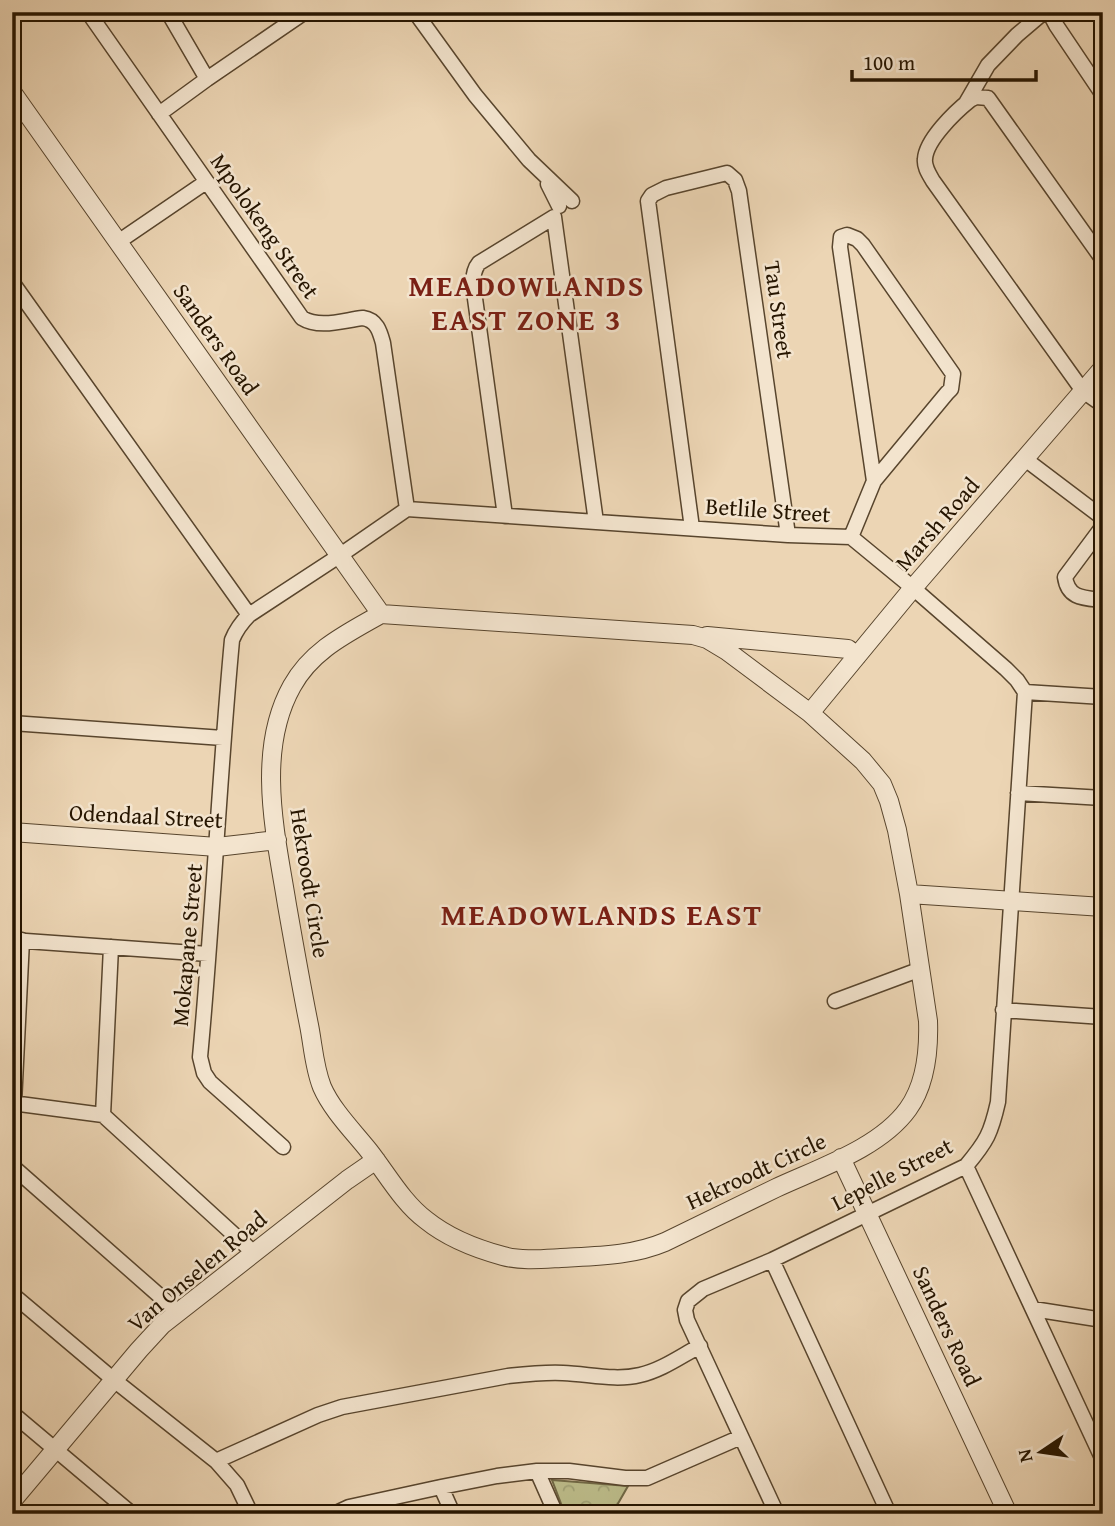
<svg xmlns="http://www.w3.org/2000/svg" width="1115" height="1526" font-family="'Gentium Book Plus',serif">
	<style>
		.park { fill: url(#park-crowns); stroke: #716845; stroke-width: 2 }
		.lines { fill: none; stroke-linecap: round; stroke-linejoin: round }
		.minor-casing { stroke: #58452d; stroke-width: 17 }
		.tertiary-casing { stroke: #58452d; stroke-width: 20 }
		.minor { stroke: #f3e4ce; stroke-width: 14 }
		.tertiary { stroke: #f3e4ce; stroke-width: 18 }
		.labels { text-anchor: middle; stroke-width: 5; stroke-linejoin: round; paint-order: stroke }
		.street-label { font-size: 23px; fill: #261500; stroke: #f3e4ce }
		.district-label { font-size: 30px; font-weight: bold; letter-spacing: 2px; fill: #7a1f14; stroke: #f3e4ce }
	</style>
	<defs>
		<pattern id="park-crowns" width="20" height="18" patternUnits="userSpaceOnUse" patternTransform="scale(1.75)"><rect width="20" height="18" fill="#bcbc8a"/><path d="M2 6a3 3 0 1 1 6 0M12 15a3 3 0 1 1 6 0" fill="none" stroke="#a1a175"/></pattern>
	</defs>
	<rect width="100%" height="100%" fill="#ecd5b4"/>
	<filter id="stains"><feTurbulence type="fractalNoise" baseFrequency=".00286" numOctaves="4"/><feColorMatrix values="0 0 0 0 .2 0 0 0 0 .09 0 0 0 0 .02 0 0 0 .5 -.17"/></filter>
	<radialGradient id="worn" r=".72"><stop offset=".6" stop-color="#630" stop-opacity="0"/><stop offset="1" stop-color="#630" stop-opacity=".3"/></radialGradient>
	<!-- park -->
	<path class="park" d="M552,1480L628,1486L612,1514H565Z"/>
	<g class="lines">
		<defs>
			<path id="minor" d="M88,12L302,318C320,329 344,320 363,318C377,320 380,332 383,343L407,509
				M168,12L207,79
				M415,12L475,95L529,160L572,201
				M1049,12L1056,25L1103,95
				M966,103L988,65L1017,35L1044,12
				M159,114L207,79L305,12
				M548,184L559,206
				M118,242L206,182
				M1103,260L988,98L976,97L970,100C955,112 926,140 925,159C924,167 929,174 933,181L1083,391L1103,405
				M12,282L249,615
				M1025,459L1103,518
				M505,516L473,284C473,276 474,269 479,263L554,217L596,522
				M1103,526L1065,577C1068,599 1084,598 1103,600
				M692,528L648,201L652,195L666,188L727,173L735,180L739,191L788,535
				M851,537L874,481L840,247L841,237L847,235L857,239L863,245L953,374L951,389L947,393L874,481
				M1025,692L1103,697
				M12,723L223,738
				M1018,793L1103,798
				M12,940L208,954
				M835,1001L921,969
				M1003,1010L1103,1017
				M12,1103L103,1115
				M14,1103L22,940
				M103,1115L254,1253
				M103,1115L111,947
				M283,1147L210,1082L204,1073L200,1057C213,918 219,779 232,640C236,630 241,623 249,615L339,556L407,509L788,535L851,537L913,588L1006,669L1017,680L1025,692L998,1102C991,1133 987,1141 966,1166L772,1260L703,1289L688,1301L685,1310L687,1320L777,1514
				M12,1166L178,1312
				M966,1166L1103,1460
				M772,1260L889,1514
				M12,1294L114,1380L216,1461L237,1485L251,1514
				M1033,1309L1103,1320
				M12,1413L132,1514
				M216,1461L318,1415L342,1407L508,1376C527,1374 545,1372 563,1373C589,1374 615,1381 640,1375C662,1370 681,1356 700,1346
				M537,1471L556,1514
				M441,1487L453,1514
				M334,1514L349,1507L441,1487L497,1476L537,1471H569L625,1478H647L741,1437"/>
			<path id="tertiary" d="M12,92L381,614
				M381,614L693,635L707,639L727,651L810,713L863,761L882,784L889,801L897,830L909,894L928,1021C929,1050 926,1084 908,1109C880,1148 819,1168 776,1188C739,1206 702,1224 665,1242C632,1256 596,1256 561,1258C542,1259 521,1261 503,1256C477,1249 447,1237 426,1220C403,1203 387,1174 369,1151C353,1131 332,1110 322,1087C314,1067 313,1045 309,1025C301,985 294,945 287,905C276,836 255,752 292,686C312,650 346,634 381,614Z
				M707,636L848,649L857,656
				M810,713L913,588L1103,368
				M12,832L217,847L277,840
				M909,894L1103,907
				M841,1158L1008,1514
				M12,1501L139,1350L162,1325L347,1180L376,1160"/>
		</defs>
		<!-- minor casing -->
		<use href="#minor" class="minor-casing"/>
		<!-- tertiary casing -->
		<use href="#tertiary" class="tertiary-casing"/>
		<!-- minor -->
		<use href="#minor" class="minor"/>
		<!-- tertiary -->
		<use href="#tertiary" class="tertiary"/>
	</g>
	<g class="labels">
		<!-- street labels -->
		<g class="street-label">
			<text transform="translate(265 226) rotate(55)" y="8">Mpolokeng Street</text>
			<text transform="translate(779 310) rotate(82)" y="8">Tau Street</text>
			<text transform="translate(216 339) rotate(55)" y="8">Sanders Road</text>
			<text transform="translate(768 510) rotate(4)" y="8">Betlile Street</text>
			<text transform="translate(937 524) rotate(-49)" y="8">Marsh Road</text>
			<text transform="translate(146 816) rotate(3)" y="8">Odendaal Street</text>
			<text transform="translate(310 883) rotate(81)" y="8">Hekroodt Circle</text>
			<text transform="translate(187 945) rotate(-85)" y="8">Mokapane Street</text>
			<text transform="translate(756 1171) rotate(-25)" y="8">Hekroodt Circle</text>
			<text transform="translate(892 1174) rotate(-27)" y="8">Lepelle Street</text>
			<text transform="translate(197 1271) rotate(-40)" y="8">Van Onselen Road</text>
			<text transform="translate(947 1326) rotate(65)" y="8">Sanders Road</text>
		</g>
		<!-- district labels -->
		<g class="district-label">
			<text x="527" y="296">MEADOWLANDS<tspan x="527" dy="34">EAST ZONE 3</tspan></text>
			<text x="602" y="925">MEADOWLANDS EAST</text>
		</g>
	</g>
	<!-- margin -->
	<rect width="1115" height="1526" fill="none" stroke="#ecd5b4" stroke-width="42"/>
	<rect x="14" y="14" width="1087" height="1498" fill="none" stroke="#261500" stroke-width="3.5"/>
	<rect x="21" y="21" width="1073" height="1484" fill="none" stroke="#261500" stroke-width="2"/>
	<!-- north arrow -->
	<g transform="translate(1041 1452) rotate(257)" stroke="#f3e4ce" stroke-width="5" paint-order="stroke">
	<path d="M0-5L12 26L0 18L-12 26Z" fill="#261500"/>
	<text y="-10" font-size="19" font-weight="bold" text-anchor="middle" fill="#261500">N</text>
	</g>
	<!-- scale -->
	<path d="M852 70v10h184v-10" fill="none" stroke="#261500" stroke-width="3.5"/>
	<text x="863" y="70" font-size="21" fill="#261500" stroke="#f3e4ce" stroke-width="5" paint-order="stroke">100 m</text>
	<rect width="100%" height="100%" filter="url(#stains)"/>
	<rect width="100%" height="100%" fill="url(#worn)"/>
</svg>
